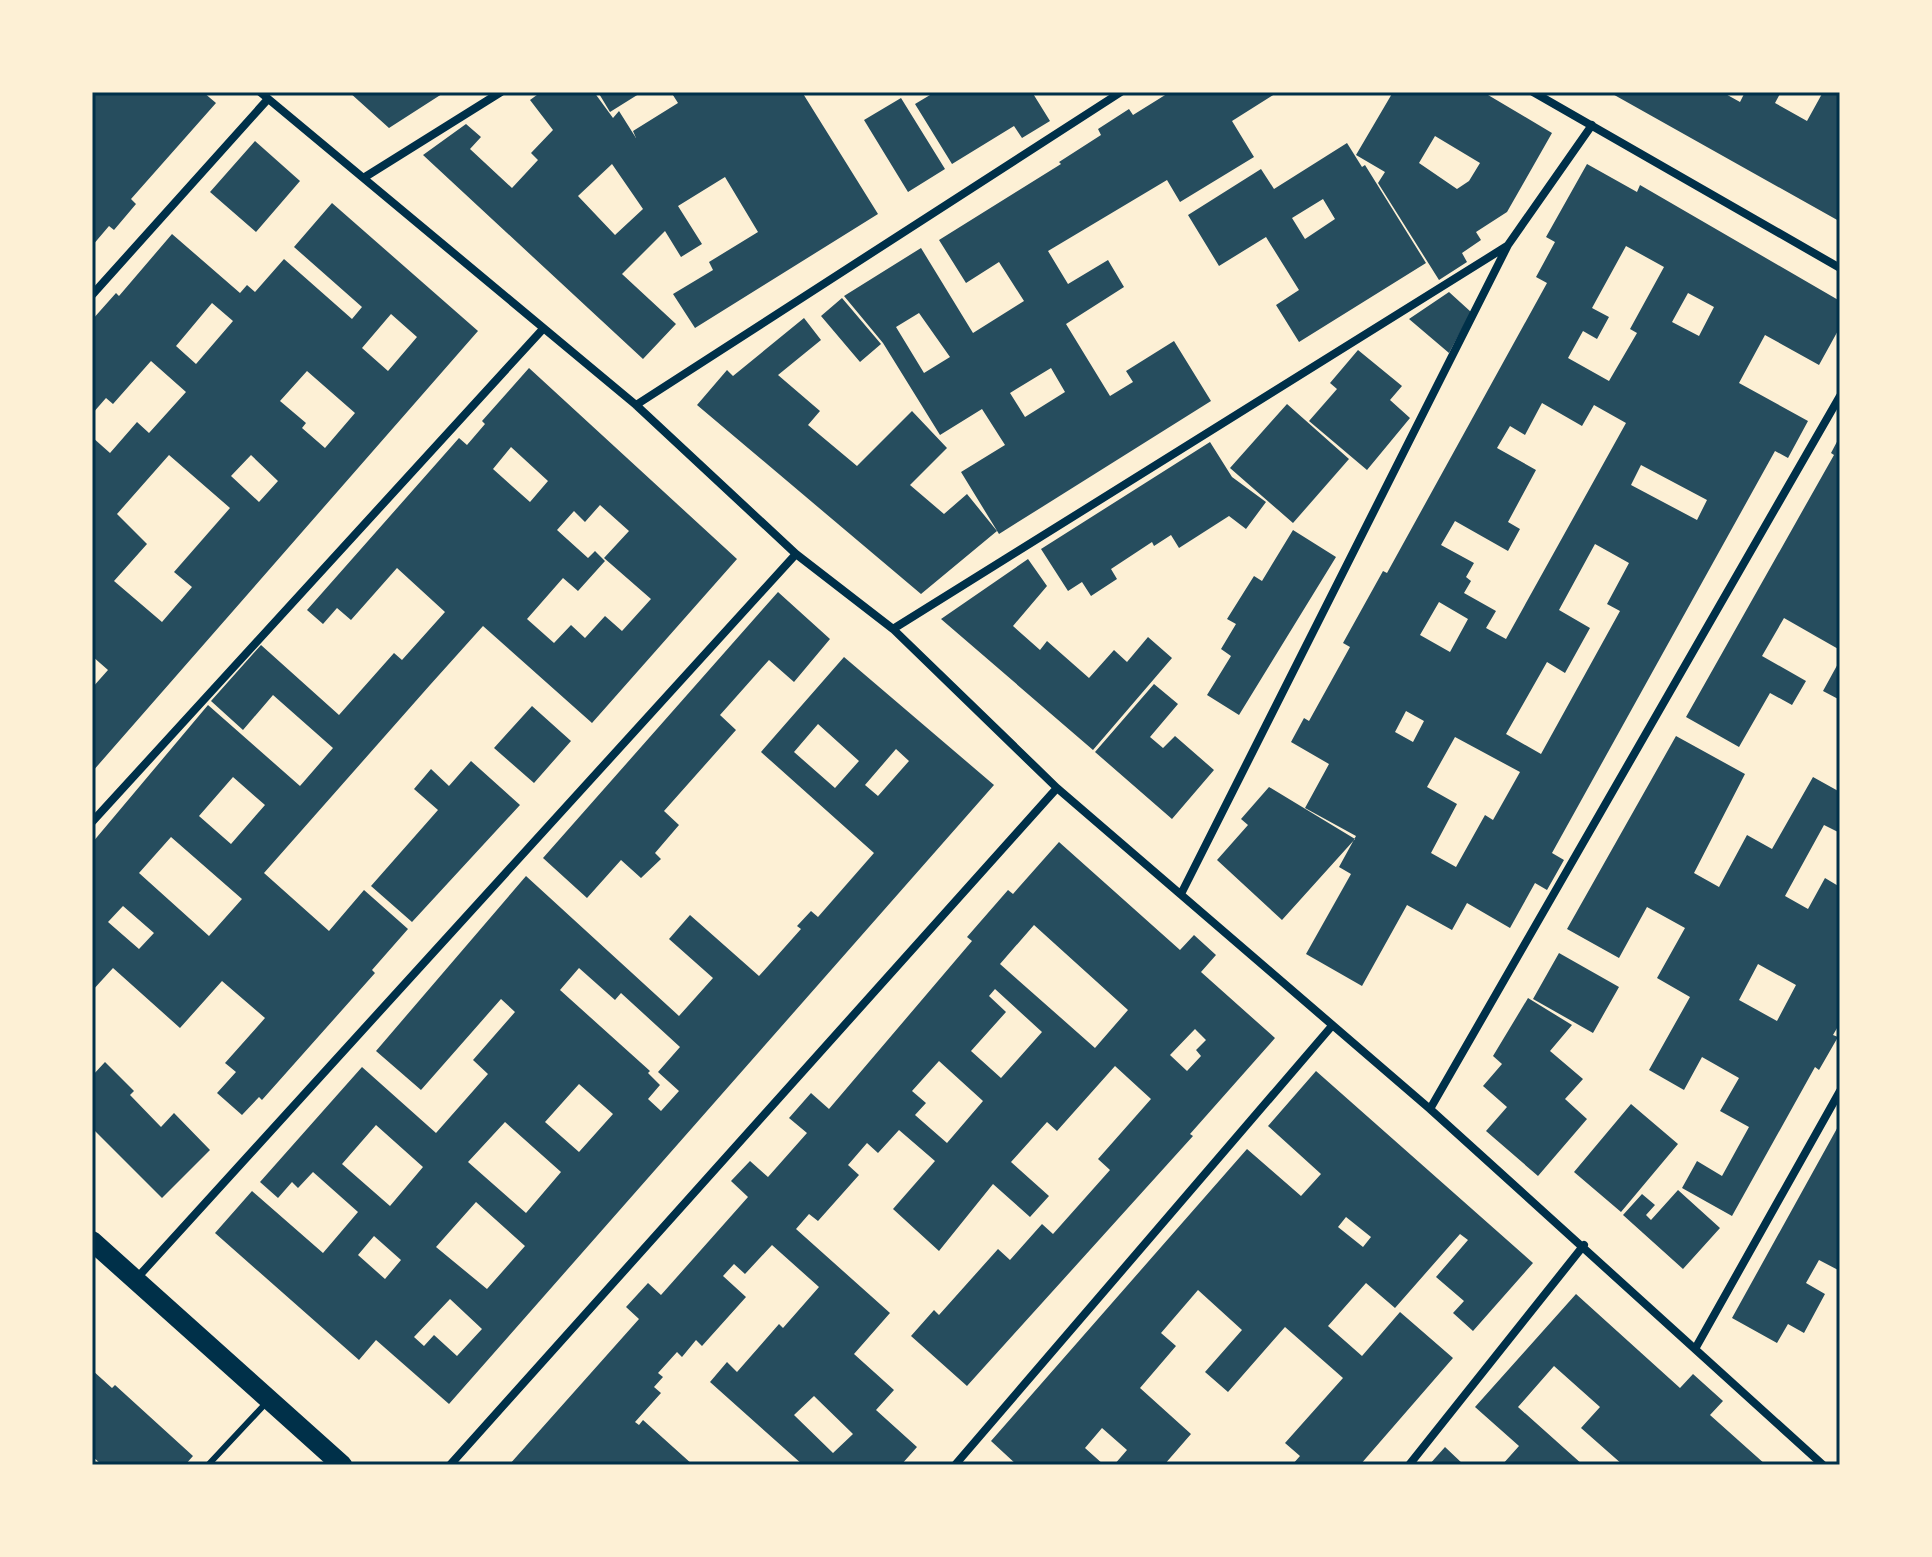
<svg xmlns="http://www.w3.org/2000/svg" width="1932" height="1557" font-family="Raleway,sans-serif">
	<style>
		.building { fill: #264d5e; fill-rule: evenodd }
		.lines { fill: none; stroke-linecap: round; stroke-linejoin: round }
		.service { stroke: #003049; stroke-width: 6 }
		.minor { stroke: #003049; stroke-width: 8 }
		.primary { stroke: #003049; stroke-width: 20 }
		.neatline { fill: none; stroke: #003049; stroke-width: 3 }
	</style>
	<rect width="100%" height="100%" fill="#fdf0d5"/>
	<!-- building -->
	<path class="building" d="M92,92H203L216,103L131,199L136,204L114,230L109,226L92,246Z
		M349,92H445L389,128Z
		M541,92H594L613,118L619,111L636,138L633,131L678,103L671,92H802L878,214L695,328L673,294L713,270L709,262L758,232L725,177L678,206L702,244L681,257L665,231L622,274L676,324L643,359L423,155L466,124L481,137L470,149L512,188L538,160L531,153L553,130L530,100ZM612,164L643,209L615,235L578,196Z
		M598,92H642L610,112Z
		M935,92H1032L1050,121L1022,138L1014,126L952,164L915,104Z
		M1170,92H1278L1232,121L1254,157L1180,202L1167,180L1048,251L1068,284L1108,260L1124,287L1066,324L1110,396L1133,382L1126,371L1174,341L1211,401L999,534L961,472L1005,445L982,409L940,435L883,343L844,296L921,248L973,333L1024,301L999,262L966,283L939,240L1061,164L1059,162L1101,135L1098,129L1129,109L1133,115ZM919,313L950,357L924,373L896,327ZM1051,368L1065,392L1025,417L1010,393Z
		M1393,92H1483L1552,133L1507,212L1476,232L1481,240L1462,253L1467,262L1439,280L1378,183L1385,172L1356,155ZM1435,136L1480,163L1469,181L1457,189L1419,163Z
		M1609,92H1722L1740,102L1745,92H1781L1775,103L1807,121L1823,92H1840L1839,221Z
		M901,98L945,169L908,192L864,120Z
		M255,141L300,181L256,232L210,192Z
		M1347,143L1362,167L1365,165L1426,263L1299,342L1276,305L1299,290L1266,237L1219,266L1188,215L1261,169L1274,189ZM1323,199L1335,219L1305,239L1292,218Z
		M1587,164L1637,192L1640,185L1840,301V327L1819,365L1765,335L1739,383L1808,421L1788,458L1775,451L1552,853L1564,860L1547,890L1535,883L1510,928L1467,903L1452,930L1407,905L1362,986L1306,954L1351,874L1339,867L1356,836L1305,808L1329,764L1291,742L1304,718L1309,721L1350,647L1343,643L1383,571L1387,573L1547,283L1536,277L1555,242L1546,237ZM1626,246L1664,267L1630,329L1637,333L1609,381L1568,358L1583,331L1597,339L1609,317L1592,308ZM1688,293L1714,307L1699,336L1672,322ZM1542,403L1582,426L1594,405L1626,423L1506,639L1486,628L1496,611L1464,593L1471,581L1466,577L1474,563L1441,545L1455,521L1508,551L1520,529L1508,522L1536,470L1497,448L1510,426L1525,435ZM1641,465L1707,500L1697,520L1631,485ZM1595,544L1629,563L1607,604L1620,611L1541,754L1506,734L1547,662L1565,673L1590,628L1559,610ZM1439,602L1468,619L1450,652L1420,635ZM1406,711L1424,721L1413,742L1395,732ZM1455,737L1520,772L1493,820L1485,815L1456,867L1431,853L1457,804L1427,787Z
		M332,203L478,331L92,772V688L108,670L92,656V437L110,453L137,422L149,433L186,392L151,361L113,404L106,398L92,414V320L116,293L119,296L172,234L240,293L247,285L255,292L284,259L352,319L362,307L294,247ZM212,303L233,321L196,364L176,346ZM391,314L417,337L388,371L362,348ZM307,371L355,413L325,448L302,428L306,423L280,401ZM169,455L230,508L174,572L192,587L162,622L114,581L147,544L117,514ZM251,455L278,481L259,502L231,476Z
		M1449,292L1471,312L1449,353L1409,319Z
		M842,298L881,344L860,362L821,316Z
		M804,318L821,340L778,375L820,411L808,425L857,466L912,411L947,448L910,485L944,514L967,494L997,531L921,594L697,405L727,370L733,376Z
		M1358,350L1402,386L1390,400L1410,418L1367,470L1309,421L1337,389L1330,383Z
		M529,368L737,559L592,723L483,626L430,685L264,873L329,931L364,890L408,929L372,970L375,973L262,1100L259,1097L242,1115L217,1093L236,1072L225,1063L265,1018L222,981L180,1028L113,968L92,991V843L208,705L300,786L333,748L273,695L243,730L211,701L261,645L339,715L394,653L402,660L445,612L397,568L351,620L337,608L323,624L307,610L459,438L467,445L485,424L482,421ZM511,447L548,481L530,502L493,469ZM600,505L629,531L604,558L651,599L622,631L605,616L585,638L571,625L554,643L527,619L563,578L578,591L605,561L595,551L588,558L557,530L574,511L585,522ZM233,777L265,805L231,844L199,816ZM171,837L242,899L209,936L139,873ZM123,906L154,933L139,949L108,922Z
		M1287,404L1349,459L1293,523L1230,468Z
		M1840,436V650L1784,618L1762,656L1806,681L1792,705L1770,693L1739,747L1686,717L1834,455L1831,453Z
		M1210,442L1232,477L1266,502L1246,529L1229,516L1179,548L1171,535L1154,546L1152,542L1111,569L1117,579L1091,596L1082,582L1068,591L1041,549Z
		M1293,530L1336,557L1239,715L1207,695L1231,656L1221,649L1236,624L1227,619L1254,576L1262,581Z
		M1028,559L1047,586L1013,626L1040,650L1047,641L1089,678L1114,650L1127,662L1148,637L1172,658L1093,750L941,619Z
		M778,592L830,639L794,682L769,660L720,715L736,730L664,811L679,825L655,853L661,859L641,878L621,860L587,898L543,858Z
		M844,657L994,785L449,1404L376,1340L359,1360L215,1233L252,1191L323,1253L358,1212L313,1172L298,1188L292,1182L278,1198L260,1182L362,1067L436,1133L488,1074L473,1060L515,1012L501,999L421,1090L376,1051L526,876L679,1016L713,978L669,939L690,915L759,976L801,929L797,926L811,911L818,917L874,853L761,752ZM818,724L859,761L835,788L794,752ZM896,749L909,761L878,796L865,785ZM579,968L615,1000L621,993L680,1047L658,1072L679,1091L661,1111L648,1099L660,1085L648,1073L650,1071L560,990ZM579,1084L613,1114L579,1152L545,1122ZM505,1122L561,1172L526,1213L468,1162ZM376,1125L423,1167L390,1206L342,1164ZM476,1202L525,1246L487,1289L436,1247ZM374,1236L401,1260L385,1279L358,1255ZM450,1299L482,1329L457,1356L434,1335L424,1346L414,1337Z
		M1840,660V700L1823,691Z
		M1154,684L1178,704L1150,737L1163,748L1175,736L1214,770L1172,819L1095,752Z
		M532,706L571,741L534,783L494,748Z
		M1676,736L1745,774L1694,873L1719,887L1747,835L1772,849L1813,777L1840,792V833L1824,825L1785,896L1808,909L1825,878L1840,887V1023L1833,1035L1838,1037L1819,1070L1815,1067L1732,1216L1682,1188L1697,1161L1722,1176L1749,1127L1720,1111L1739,1078L1702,1057L1684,1090L1649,1070L1690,997L1657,978L1685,928L1647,907L1619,958L1567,929ZM1758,964L1796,985L1777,1021L1739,1000Z
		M471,761L520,805L412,922L371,886L438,810L414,789L431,769L449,786Z
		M1269,787L1355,839L1282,920L1217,860L1248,825L1241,819Z
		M1059,842L1180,950L1194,935L1216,955L1201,972L1275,1038L1190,1134L1193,1136L967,1386L911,1336L934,1310L939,1315L998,1249L1010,1260L1042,1224L1053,1234L1110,1170L1098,1159L1151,1099L1115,1066L1057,1131L1047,1122L1011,1162L1049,1196L1030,1217L993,1184L939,1251L893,1209L935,1161L899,1130L878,1153L867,1143L848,1165L859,1175L818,1221L809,1214L796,1229L890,1313L854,1354L894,1390L876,1410L917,1447L901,1465H803L710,1382L727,1362L737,1372L779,1324L783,1328L819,1287L772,1245L745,1274L734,1264L723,1276L746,1297L702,1346L696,1340L682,1357L677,1352L658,1373L663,1377L654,1387L661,1393L635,1422L639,1425L643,1420L693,1465H509L639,1319L626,1307L648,1283L661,1295L748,1197L731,1181L750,1161L768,1177L807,1133L789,1118L811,1093L829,1109L972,941L967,937L1008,890L1013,894ZM1034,925L1128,1010L1095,1048L1000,964ZM995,989L1042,1032L1001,1078L971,1051L1006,1012L989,996ZM1195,1029L1206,1040L1196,1050L1201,1056L1187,1071L1170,1055ZM939,1061L983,1101L947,1143L915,1115L926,1103L912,1091ZM814,1396L853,1434L833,1453L794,1415Z
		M1559,953L1619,987L1593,1033L1533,999Z
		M1528,998L1572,1025L1550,1051L1583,1079L1565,1099L1587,1119L1538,1176L1486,1131L1507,1107L1483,1086L1502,1064L1493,1056Z
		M105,1062L134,1091L130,1095L161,1127L174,1113L210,1150L162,1198L92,1128V1076Z
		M1316,1071L1533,1263L1473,1331L1453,1313L1464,1301L1436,1277L1468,1240L1460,1234L1395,1308L1366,1283L1328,1326L1362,1356L1400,1312L1453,1358L1360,1465H1292L1300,1456L1285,1443L1343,1378L1285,1327L1228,1392L1205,1372L1242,1330L1198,1290L1161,1333L1176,1346L1140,1388L1191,1434L1164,1465H1114L1127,1450L1102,1428L1085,1448L1104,1465H1017L991,1441L1247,1149L1301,1196L1321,1174L1268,1126ZM1346,1217L1371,1237L1363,1247L1338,1227Z
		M1631,1104L1678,1144L1621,1212L1574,1172Z
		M1840,1123V1271L1819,1260L1806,1283L1825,1294L1804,1333L1788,1324L1777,1343L1732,1318Z
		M1678,1190L1720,1228L1683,1269L1623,1215L1642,1194L1655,1205L1646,1215L1651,1220Z
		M1576,1294L1680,1388L1693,1374L1723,1401L1710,1415L1766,1465H1623L1581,1428L1600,1407L1554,1366L1518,1407L1583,1465H1502L1519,1446L1475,1407Z
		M92,1370L112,1388L115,1385L193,1456L185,1465H102L92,1456Z
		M1445,1447L1464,1465H1429Z"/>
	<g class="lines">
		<!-- service -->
		<path class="service" d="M208,1465L266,1403"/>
		<!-- minor -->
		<path class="minor" d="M260,92L636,405L796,554L893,629L1057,788L1430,1109L1823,1465
			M1533,92L1840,268
			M365,177L501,92
			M92,295L268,99
			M636,405L1121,92
			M893,629L1507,246
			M92,822L542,330
			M1181,894L1508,245L1592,125
			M1430,1109L1840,396
			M137,1278L796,554
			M1695,1349L1840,1091
			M450,1465L1057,788
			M955,1465L1331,1027
			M1409,1465L1584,1245"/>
		<!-- primary -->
		<path class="primary" d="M92,1241L342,1465"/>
	</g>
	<!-- border -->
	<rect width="1932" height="1557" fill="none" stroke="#fdf0d5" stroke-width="188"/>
	<rect x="94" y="94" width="1744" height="1369" class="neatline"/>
</svg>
